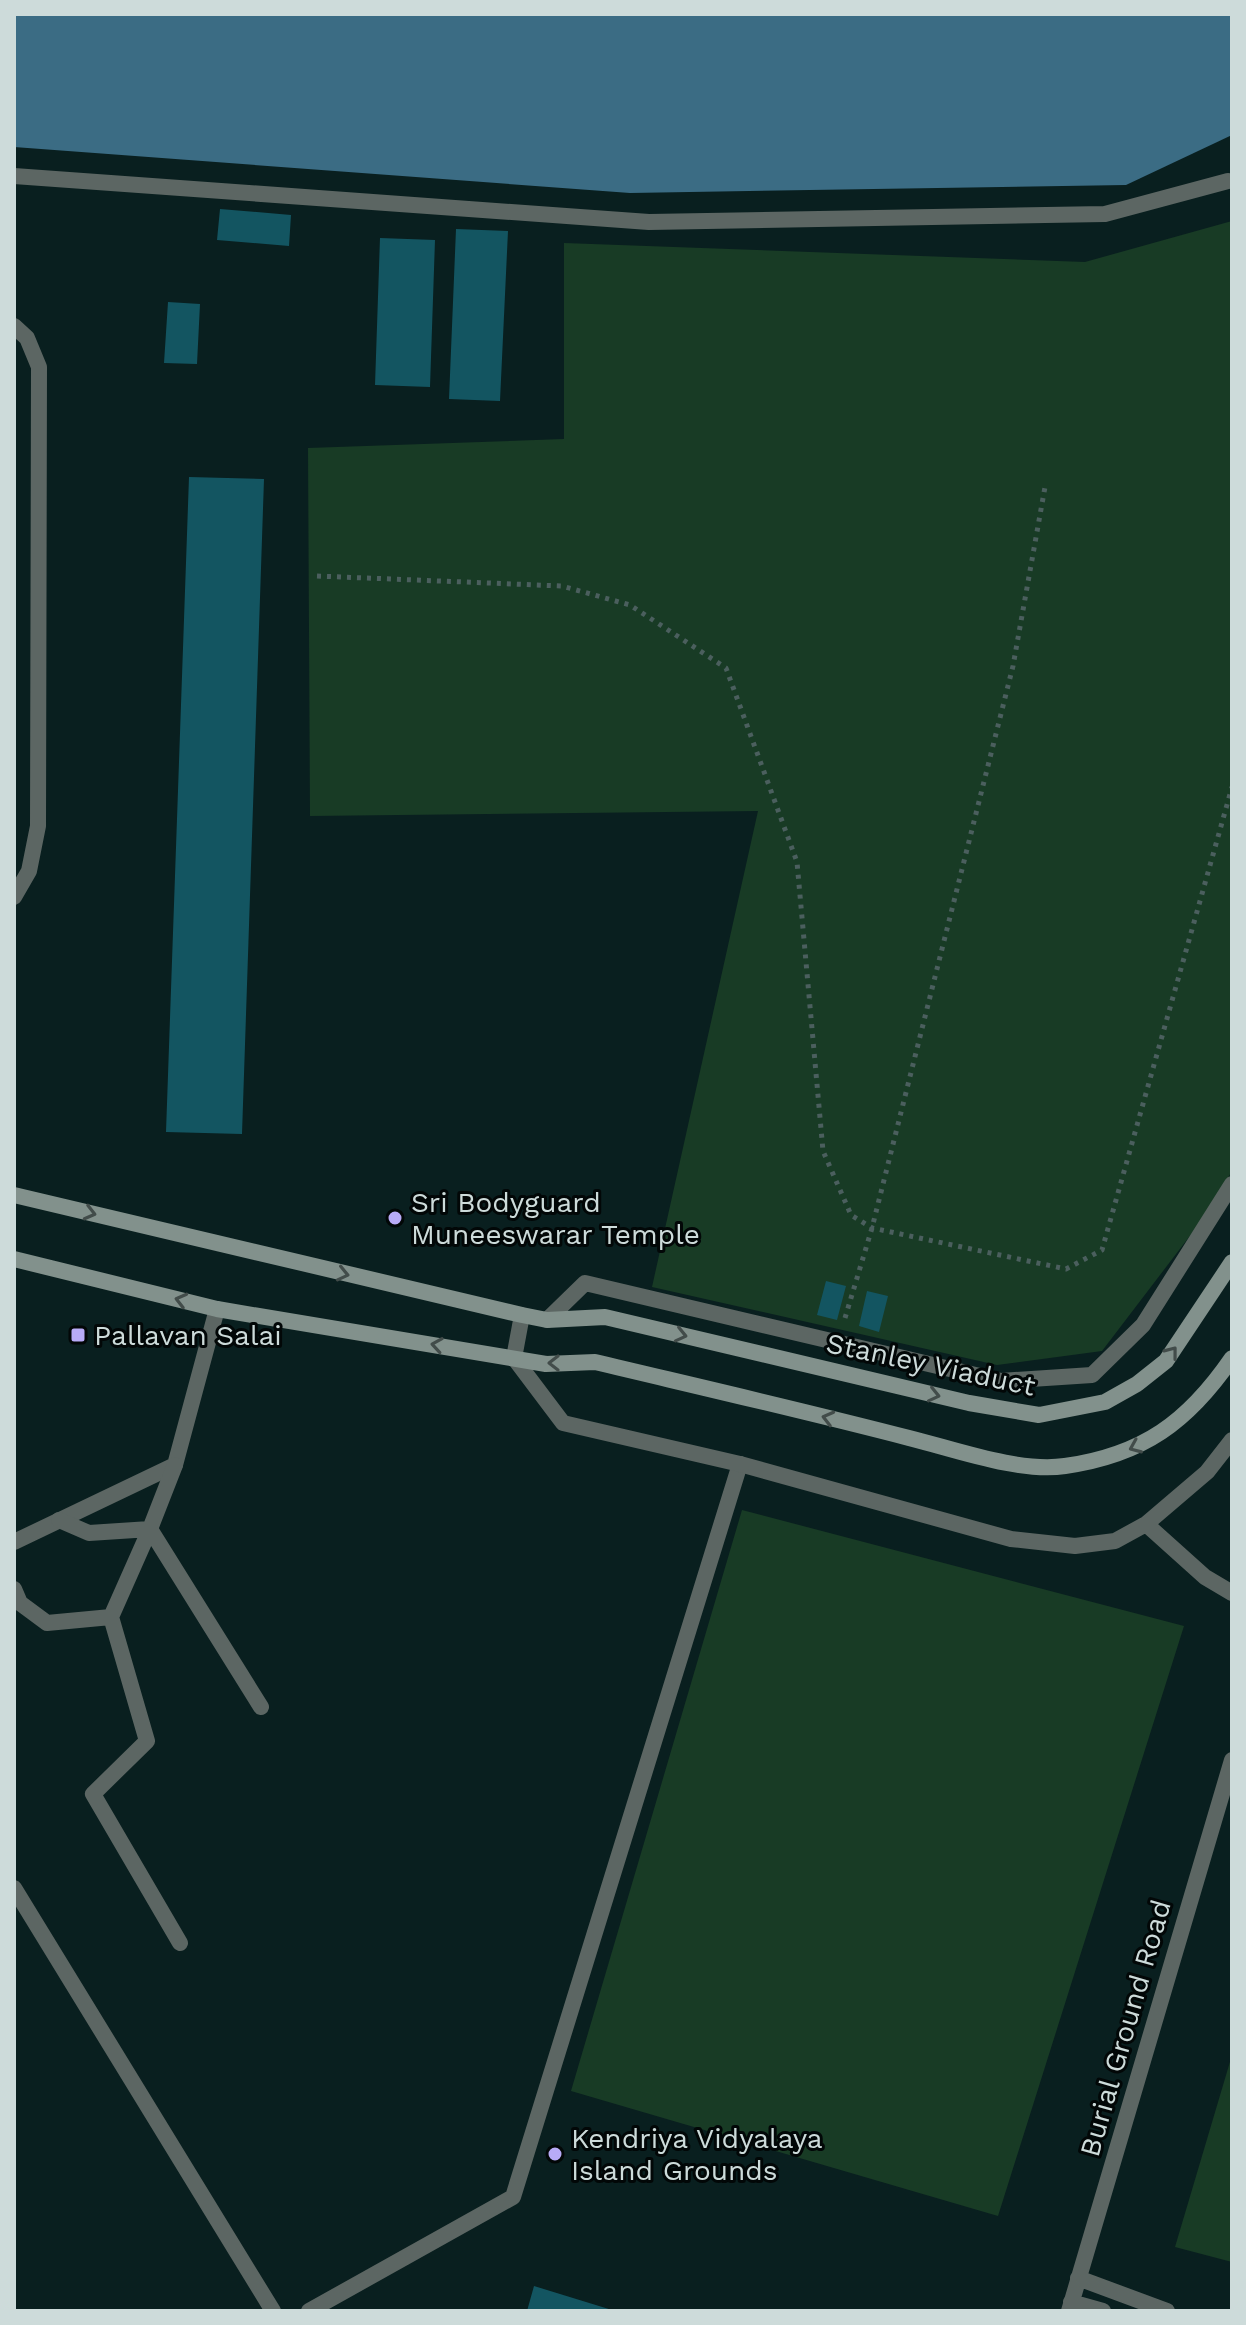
<svg xmlns="http://www.w3.org/2000/svg" width="1246" height="2325" font-family="'Work Sans',sans-serif">
	<style>
		.green { fill: #183b25 }
		.water { fill: #3b6c84 }
		.building { fill: #135561 }
		.lines { fill: none; stroke-linecap: round; stroke-linejoin: round }
		.path { stroke: #4b5f5e; stroke-width: 5; stroke-dasharray: 4 6; stroke-linecap: butt }
		.service { stroke: #5c6663; stroke-width: 16 }
		.minor { stroke: #5c6663; stroke-width: 16 }
		.secondary { stroke: #82918c; stroke-width: 16 }
		.oneway { stroke: #424c4a }
		.poi-dot { fill: #b8abf7; stroke: #020707; stroke-width: 3 }
		.labels { text-anchor: middle; stroke-width: 6; stroke-linejoin: round; paint-order: stroke }
		.poi-label { font-size: 28px; fill: #cddbda; stroke: #020707; text-anchor: start }
		.street-label { font-size: 28px; fill: #cddbda; stroke: #020707 }
	</style>
	<rect width="100%" height="100%" fill="#091f1f"/>
	<!-- green -->
	<path class="green" d="M1232,221V1170L1218,1199L1102,1351L997,1365L652,1287L758,811L310,816L308,448L564,439V243L1085,262Z
		M742,1510L1184,1626L998,2216L571,2091Z
		M1232,2055V2262L1175,2247Z"/>
	<!-- water -->
	<path class="water" d="M14,14H1232V135L1126,185L630,193L14,147Z"/>
	<!-- building -->
	<path class="building" d="M220,209L291,215L289,246L217,240Z
		M456,229L508,231L500,401L449,399Z
		M380,238L435,240L430,387L375,385Z
		M168,302L200,304L197,364L164,363Z
		M189,477L264,479L242,1134L166,1132Z
		M826,1281L846,1286L837,1320L817,1315Z
		M867,1291L888,1296L879,1332L859,1326Z
		M534,2286L612,2310L611,2311H527Z"/>
	<g class="lines">
		<!-- path -->
		<path class="path" d="M317,576L562,586L630,605L726,668L797,862L823,1151L851,1215L872,1228L1066,1269L1102,1250L1232,787
			M845,1318L872,1228L1013,666L1045,487"/>
		<!-- service -->
		<path class="service" d="M14,326L27,338L39,367L38,826L29,871L14,897
			M14,1542L175,1465L217,1309
			M14,1888L273,2311
			M309,2311L513,2197L740,1464"/>
		<!-- minor -->
		<path class="minor" d="M14,176L649,222L1105,214L1228,181
			M522,1315L514,1358L563,1423L740,1464L1011,1539L1075,1546L1115,1541L1146,1524L1207,1472L1232,1440
			M547,1320L585,1283L1001,1381L1092,1375L1143,1325L1232,1184
			M175,1465L150,1529L261,1707
			M59,1520L89,1533L150,1529L111,1617
			M1146,1524L1205,1577L1232,1593
			M14,1589L20,1603L47,1623L111,1617L147,1741L93,1794L180,1943
			M1078,2278L1167,2311
			M1071,2302L1103,2311
			M1069,2311L1232,1760"/>
		<!-- secondary -->
		<path class="secondary" d="M14,1195L522,1315L547,1320L605,1317L969,1403L1039,1415L1105,1402L1137,1384L1166,1361L1232,1262
			M14,1259L217,1309L546,1364L595,1362C700,1387 805,1411 909,1438C954,1449 1019,1473 1065,1466C1143,1455 1188,1422 1232,1358"/>
	</g>
	<!-- one-way arrows -->
	<defs><path id="oneway-chevron" d="M-2-3.5L2.5 0L-2 3.5" fill="none" stroke-width="1.6" stroke-linecap="round" stroke-linejoin="round" transform="scale(2)"/></defs>
	<g class="oneway">
		<use href="#oneway-chevron" transform="translate(90 1213) rotate(14)"/>
		<use href="#oneway-chevron" transform="translate(343 1274) rotate(13)"/>
		<use href="#oneway-chevron" transform="translate(181 1300) rotate(-166)"/>
		<use href="#oneway-chevron" transform="translate(681 1335) rotate(13)"/>
		<use href="#oneway-chevron" transform="translate(437 1345) rotate(-171)"/>
		<use href="#oneway-chevron" transform="translate(1172 1352) rotate(-52)"/>
		<use href="#oneway-chevron" transform="translate(554 1363) rotate(-180)"/>
		<use href="#oneway-chevron" transform="translate(934 1395) rotate(13)"/>
		<use href="#oneway-chevron" transform="translate(828 1418) rotate(-166)"/>
		<use href="#oneway-chevron" transform="translate(1135 1447) rotate(157)"/>
	</g>
	<!-- markers -->
	<g class="poi-dot">
		<circle cx="395" cy="1218" r="8"/>
		<rect x="70" y="1327" width="16" height="16" rx="4"/>
		<circle cx="555" cy="2154" r="8"/>
	</g>
	<g class="labels">
		<!-- poi labels -->
		<g class="poi-label">
			<text x="411" y="1212">Sri Bodyguard<tspan x="411" dy="32">Muneeswarar Temple</tspan></text>
			<text x="94" y="1345">Pallavan Salai</text>
			<text x="571" y="2148">Kendriya Vidyalaya<tspan x="571" dy="32">Island Grounds</tspan></text>
		</g>
		<!-- street labels -->
		<g class="street-label">
			<text transform="translate(931 1364) rotate(12)" y="10">Stanley Viaduct</text>
			<text transform="translate(1125 2028) rotate(-74)" y="10">Burial Ground Road</text>
		</g>
	</g>
	<!-- border -->
	<rect width="1246" height="2325" fill="none" stroke="#cddbda" stroke-width="32"/>
</svg>
